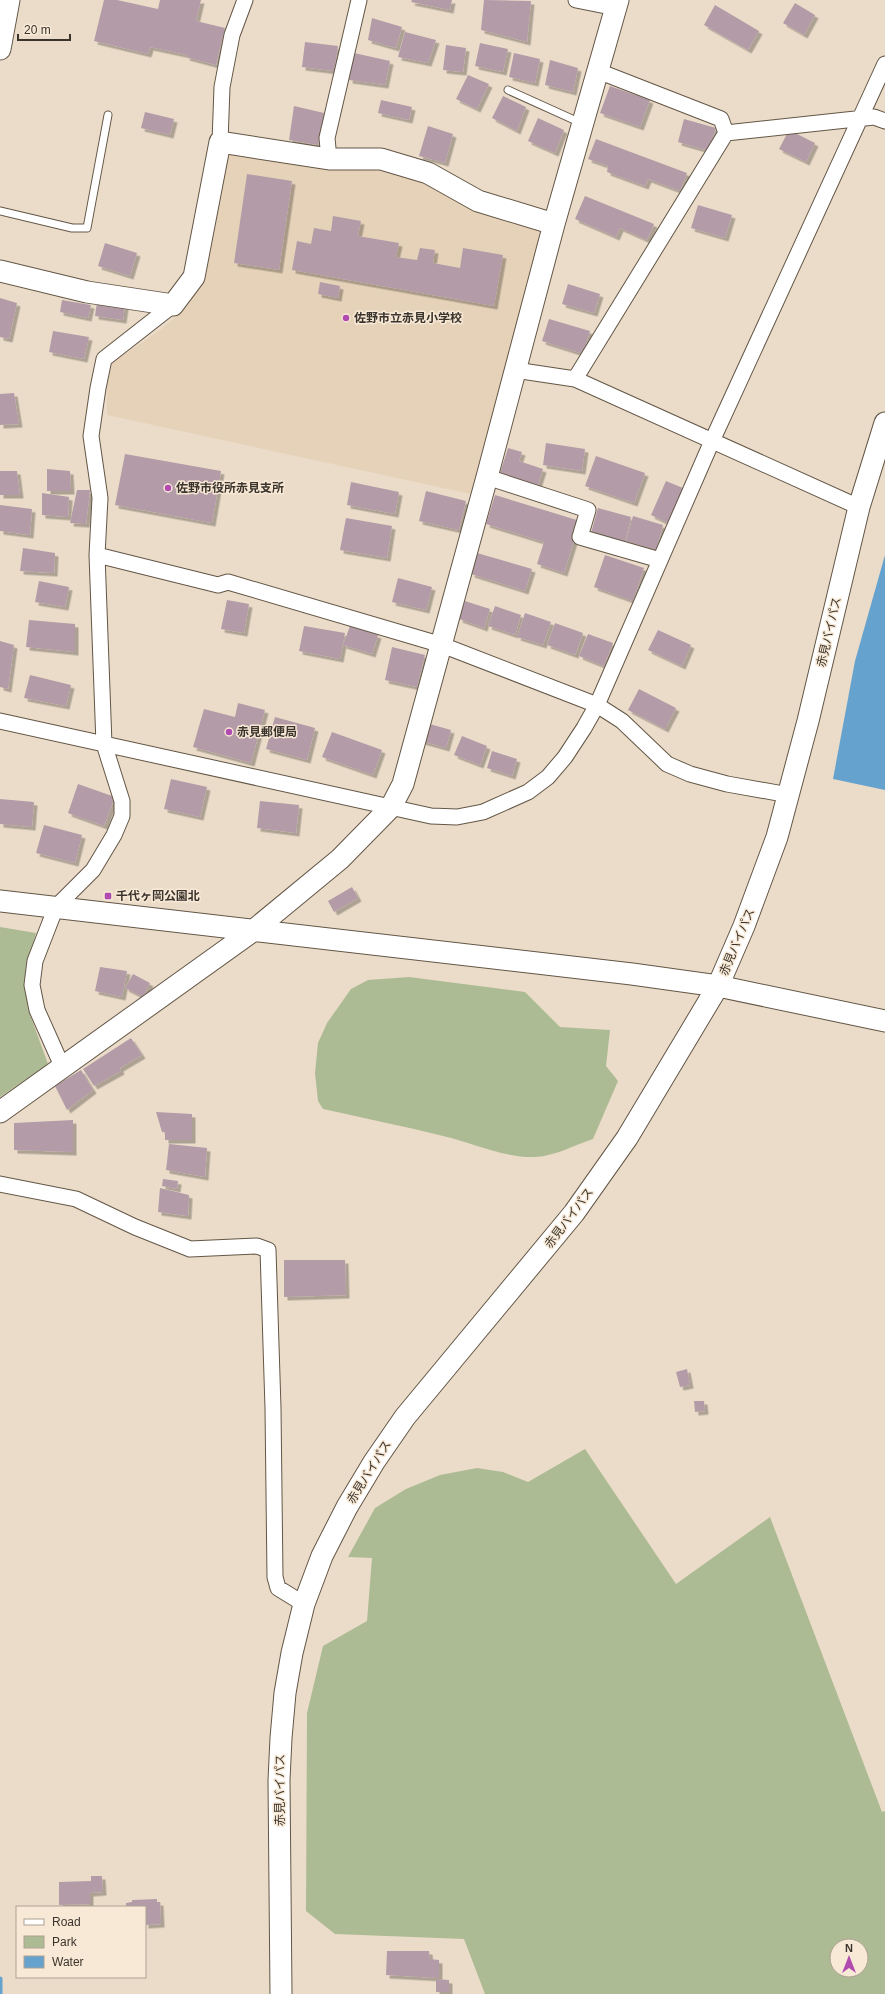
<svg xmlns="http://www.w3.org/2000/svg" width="885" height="1994" font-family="Helvetica,'Noto Sans JP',sans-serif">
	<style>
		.built { fill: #e6d2b9 }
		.green { fill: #adbb94; fill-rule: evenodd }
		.water { fill: #65a2ce }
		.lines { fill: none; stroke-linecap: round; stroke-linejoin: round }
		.stream { stroke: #65a2ce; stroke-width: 5 }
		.building { fill: #b39ca7; filter: url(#shadow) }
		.lane-casing { stroke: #635646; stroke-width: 9 }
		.street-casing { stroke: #635646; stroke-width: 17 }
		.secondary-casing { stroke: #635646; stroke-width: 23 }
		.lane { stroke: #fff; stroke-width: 7 }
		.street { stroke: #fff; stroke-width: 15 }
		.secondary { stroke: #fff; stroke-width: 21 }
		.poi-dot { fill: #b04baf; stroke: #f8e9d6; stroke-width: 1.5 }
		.labels { text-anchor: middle; stroke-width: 3; stroke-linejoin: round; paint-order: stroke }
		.poi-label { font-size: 12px; font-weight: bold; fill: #3a342c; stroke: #f8e9d6; text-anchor: start }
		.street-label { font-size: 12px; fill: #3a342c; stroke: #f8e9d6 }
	</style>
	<defs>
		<filter id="shadow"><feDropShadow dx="3.5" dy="3.5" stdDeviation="0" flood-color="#0004"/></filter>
	</defs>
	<rect width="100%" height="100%" fill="#ebdcc9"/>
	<!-- built -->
	<path class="built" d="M226,151L380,163L542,228L471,494L107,415V385L112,363L160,330L187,307L200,284Z"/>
	<!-- green -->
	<path class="green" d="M0,927L36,933L25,974L28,1009L48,1064L0,1097Z
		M409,977L525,992L560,1027L610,1030L606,1066L618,1081L593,1139C574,1145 556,1156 535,1157C504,1158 473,1143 443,1136C403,1126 363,1118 323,1109L318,1101L315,1073L318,1043L327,1023L351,989L368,980Z
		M585,1449L676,1584L770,1517L882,1812L885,1811V1994H485L464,1939L335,1934L306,1911L307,1713L323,1646L367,1621L372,1558L348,1557L375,1508L406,1489L440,1475L477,1468L503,1472L528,1482ZM837,1946H861V1970H837Z"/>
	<!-- water -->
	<path class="water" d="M885,555V790L833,779L855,661Z"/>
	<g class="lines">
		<!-- stream -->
		<path class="stream" d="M0,1979V1994"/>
	</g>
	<!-- building -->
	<path class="building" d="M104,0H117L158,9L160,0H201L196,21L225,28L216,65L186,57L187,55L150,47L148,54L94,41Z
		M412,0H452L450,10L411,2Z
		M484,0L531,1L527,42L481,30Z
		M795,3L815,15L804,35L783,23Z
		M715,5L759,31L748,50L704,25Z
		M372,18L402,27L396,48L368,40Z
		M405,32L436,40L428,63L398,57Z
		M305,42L338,46L334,71L302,67Z
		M480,43L508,49L503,72L475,66Z
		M446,45L466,48L463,72L443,70Z
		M354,53L390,61L385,85L349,80Z
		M514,53L540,59L535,83L509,77Z
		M550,60L578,68L573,92L545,85Z
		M468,75L489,84L477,109L456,99Z
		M610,86L650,100L640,127L600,113Z
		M503,96L526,107L517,131L492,118Z
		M381,100L412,107L409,120L378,113Z
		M294,106L324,113L318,145L289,140Z
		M145,112L174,119L170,135L141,128Z
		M538,118L564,130L555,153L528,141Z
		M684,119L716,128L709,151L678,142Z
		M428,126L453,134L445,163L419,156Z
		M789,130L815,143L806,162L779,149Z
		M596,139L687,173L680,191L648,179L645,186L607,172L608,166L588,159Z
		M247,174L292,181L279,270L234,263Z
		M585,196L654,224L647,240L620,228L616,237L575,219Z
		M698,205L732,215L725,238L691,228Z
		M333,216L361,221L358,236L399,243L396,257L417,260L420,248L435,250L433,263L460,268L463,248L503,255L494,306L292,270L297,241L311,244L314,228L331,231Z
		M105,243L137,253L130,276L98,266Z
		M320,282L340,286L338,298L318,294Z
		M568,284L600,294L594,313L562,304Z
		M0,298L17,303L9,339L0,337Z
		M62,300L91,305L88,318L60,312Z
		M97,302L125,306L123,320L95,316Z
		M549,319L590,331L583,354L542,341Z
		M53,331L89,337L84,359L49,352Z
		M14,393L19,424L0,425V394Z
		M546,443L585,449L582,471L543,465Z
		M508,448L522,452L519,461L543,469L538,485L500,473Z
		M125,454L221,471L212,523L115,505Z
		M596,456L645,473L634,503L585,486Z
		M47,469L70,471L71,491H47Z
		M0,471H17L20,495H0Z
		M666,481L683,488L668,523L651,515Z
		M351,482L399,492L395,514L347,505Z
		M77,490H90L86,524L70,523Z
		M426,491L466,501L459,530L419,521Z
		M42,493L69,497L68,517L42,515Z
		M495,495L580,521L564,573L537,564L544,542L486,524Z
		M0,505L32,509L30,535L0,531Z
		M598,508L631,517L625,542L591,533Z
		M633,516L663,525L656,550L626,541Z
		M346,518L392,526L387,558L340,550Z
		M23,548L55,553L54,573L20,571Z
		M477,553L532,569L525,591L471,574Z
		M605,555L644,568L633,601L594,587Z
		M398,578L432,587L426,610L392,602Z
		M39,581L69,587L65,607L35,602Z
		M227,600L249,604L244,633L221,629Z
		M465,601L490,609L484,628L459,619Z
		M495,606L521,615L515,635L488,626Z
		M525,613L551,622L543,645L517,637Z
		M29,620L75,624V652L26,647Z
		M555,623L583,633L575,655L547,645Z
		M304,626L345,633L340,659L299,651Z
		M350,626L378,635L372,654L343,645Z
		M658,630L691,645L682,666L648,650Z
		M588,634L613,643L604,666L579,656Z
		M0,641L14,645L8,689L0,687Z
		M392,647L425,655L417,687L385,680Z
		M30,675L71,685L66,706L24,698Z
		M639,689L676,708L665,729L628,710Z
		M238,703L265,710L251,763L193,747L204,709L235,717Z
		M275,717L315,728L307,760L266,749Z
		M426,723L451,730L446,748L421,741Z
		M332,732L382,750L373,775L322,757Z
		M462,736L487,746L480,765L454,755Z
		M492,751L517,759L512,776L487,768Z
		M171,779L207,787L200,817L164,809Z
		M78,784L115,797L104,826L68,813Z
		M0,799L34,802L32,827L0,824Z
		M260,801L299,805L296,833L257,828Z
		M44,825L82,835L75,863L36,853Z
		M352,887L358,898L334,912L328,901Z
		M100,967L127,971L122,997L95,991Z
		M133,974L150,983L143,997L125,988Z
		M131,1038L142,1055L120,1068L121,1071L94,1086L83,1069Z
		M81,1070L93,1090L67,1110L55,1086Z
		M156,1112L192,1114V1140H165V1132H162Z
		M73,1120V1152L14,1150V1123Z
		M169,1144L207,1148L205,1177L166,1170Z
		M163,1179L178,1181L177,1189L162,1186Z
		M160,1188L189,1195L188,1216L158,1212Z
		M284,1260H345L346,1295L284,1297Z
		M687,1369L690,1385L680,1387L676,1372Z
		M694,1401H704L705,1411L695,1412Z
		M91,1876H102L103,1892L90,1893V1904L59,1905V1882L91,1881Z
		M157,1899V1902H160L161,1924L145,1925V1907H126V1903L132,1902V1900Z
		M387,1951H429L430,1959L439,1960V1978L386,1975Z
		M436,1979L449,1980V1992H436Z"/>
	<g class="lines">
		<defs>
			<path id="lane" d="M508,90L581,123
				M0,211L72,228H87L108,115"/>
			<path id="street" d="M576,0L616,8
				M598,71L721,119L726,133
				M220,142L222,87L232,35L245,0
				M329,159L327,138L359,0
				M515,370L575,379L859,507
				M575,379L726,133L874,117L885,121
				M487,477L588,510L580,537L660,560
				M97,555L218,585L228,582L442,645L597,705L622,721L667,764L690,774L727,784L789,795
				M0,721L431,816L457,817L483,812L528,792L548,777L565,757L584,728L597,705L712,441L885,64
				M62,1066L37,1010L32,985L35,961L56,907L93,870L114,835L122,816V801L104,744L97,555L100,498L91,436L98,388L104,359L173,305
				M0,1184L76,1199L135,1227L190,1249L257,1246L268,1250L273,1408L275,1577L278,1588L304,1604"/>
			<path id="secondary" d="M0,49L9,0
				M0,271L87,292L173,305L194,277L220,142L329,159H381L428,173L478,201L554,224
				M0,901L632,974L718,986L885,1021
				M0,1112L254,930L340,859L391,807L403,784L487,477L554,224L618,0
				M281,1994L279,1780L281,1738L285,1693L292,1653L304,1604L322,1556L347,1507L374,1462L405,1417L574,1213L627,1138L718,986L744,926L777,837L808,721L859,507L885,423"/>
		</defs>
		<!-- lane casing -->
		<use href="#lane" class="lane-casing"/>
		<!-- street casing -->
		<use href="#street" class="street-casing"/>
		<!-- secondary casing -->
		<use href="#secondary" class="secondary-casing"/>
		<!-- lane -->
		<use href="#lane" class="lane"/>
		<!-- street -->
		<use href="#street" class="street"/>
		<!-- secondary -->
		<use href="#secondary" class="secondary"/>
	</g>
	<!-- markers -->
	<g class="poi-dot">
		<circle cx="346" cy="318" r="4"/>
		<circle cx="168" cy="488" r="4"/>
		<circle cx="229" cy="732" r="4"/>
		<rect x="104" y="892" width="8" height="8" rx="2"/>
	</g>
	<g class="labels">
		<!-- poi labels -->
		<g class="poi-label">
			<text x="354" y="322">佐野市立赤見小学校</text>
			<text x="176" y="492">佐野市役所赤見支所</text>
			<text x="237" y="736">赤見郵便局</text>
			<text x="116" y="900">千代ヶ岡公園北</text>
		</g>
		<!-- street labels -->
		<g class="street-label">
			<text transform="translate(829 632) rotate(-77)" y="4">赤見バイパス</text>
			<text transform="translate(737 942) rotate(-67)" y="4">赤見バイパス</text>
			<text transform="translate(569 1218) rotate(-53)" y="4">赤見バイパス</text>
			<text transform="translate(369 1472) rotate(-58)" y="4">赤見バイパス</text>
			<text transform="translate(280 1790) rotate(-90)" y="4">赤見バイパス</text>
		</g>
	</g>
	<!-- legend -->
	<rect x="16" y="1906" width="130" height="72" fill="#f8e9d6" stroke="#aca192"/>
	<rect x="24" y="1919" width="20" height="6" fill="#ffffff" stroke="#aca192"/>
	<text x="52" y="1926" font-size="12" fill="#3a342c">Road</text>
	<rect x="24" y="1936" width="20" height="12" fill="#adbb94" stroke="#aca192"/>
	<text x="52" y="1946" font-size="12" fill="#3a342c">Park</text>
	<rect x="24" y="1956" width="20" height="12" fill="#65a2ce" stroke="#aca192"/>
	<text x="52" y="1966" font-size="12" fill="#3a342c">Water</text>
	<!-- north arrow -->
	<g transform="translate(849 1958)"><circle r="19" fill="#f8e9d6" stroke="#aca192"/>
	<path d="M0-3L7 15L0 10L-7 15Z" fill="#b04baf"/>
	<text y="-6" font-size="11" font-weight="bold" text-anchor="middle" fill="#3a342c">N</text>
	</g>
	<!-- scale -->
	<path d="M18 34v6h52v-6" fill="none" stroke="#3a342c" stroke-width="2"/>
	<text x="24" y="34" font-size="12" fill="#3a342c" stroke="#f8e9d6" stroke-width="3" paint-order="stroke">20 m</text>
</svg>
